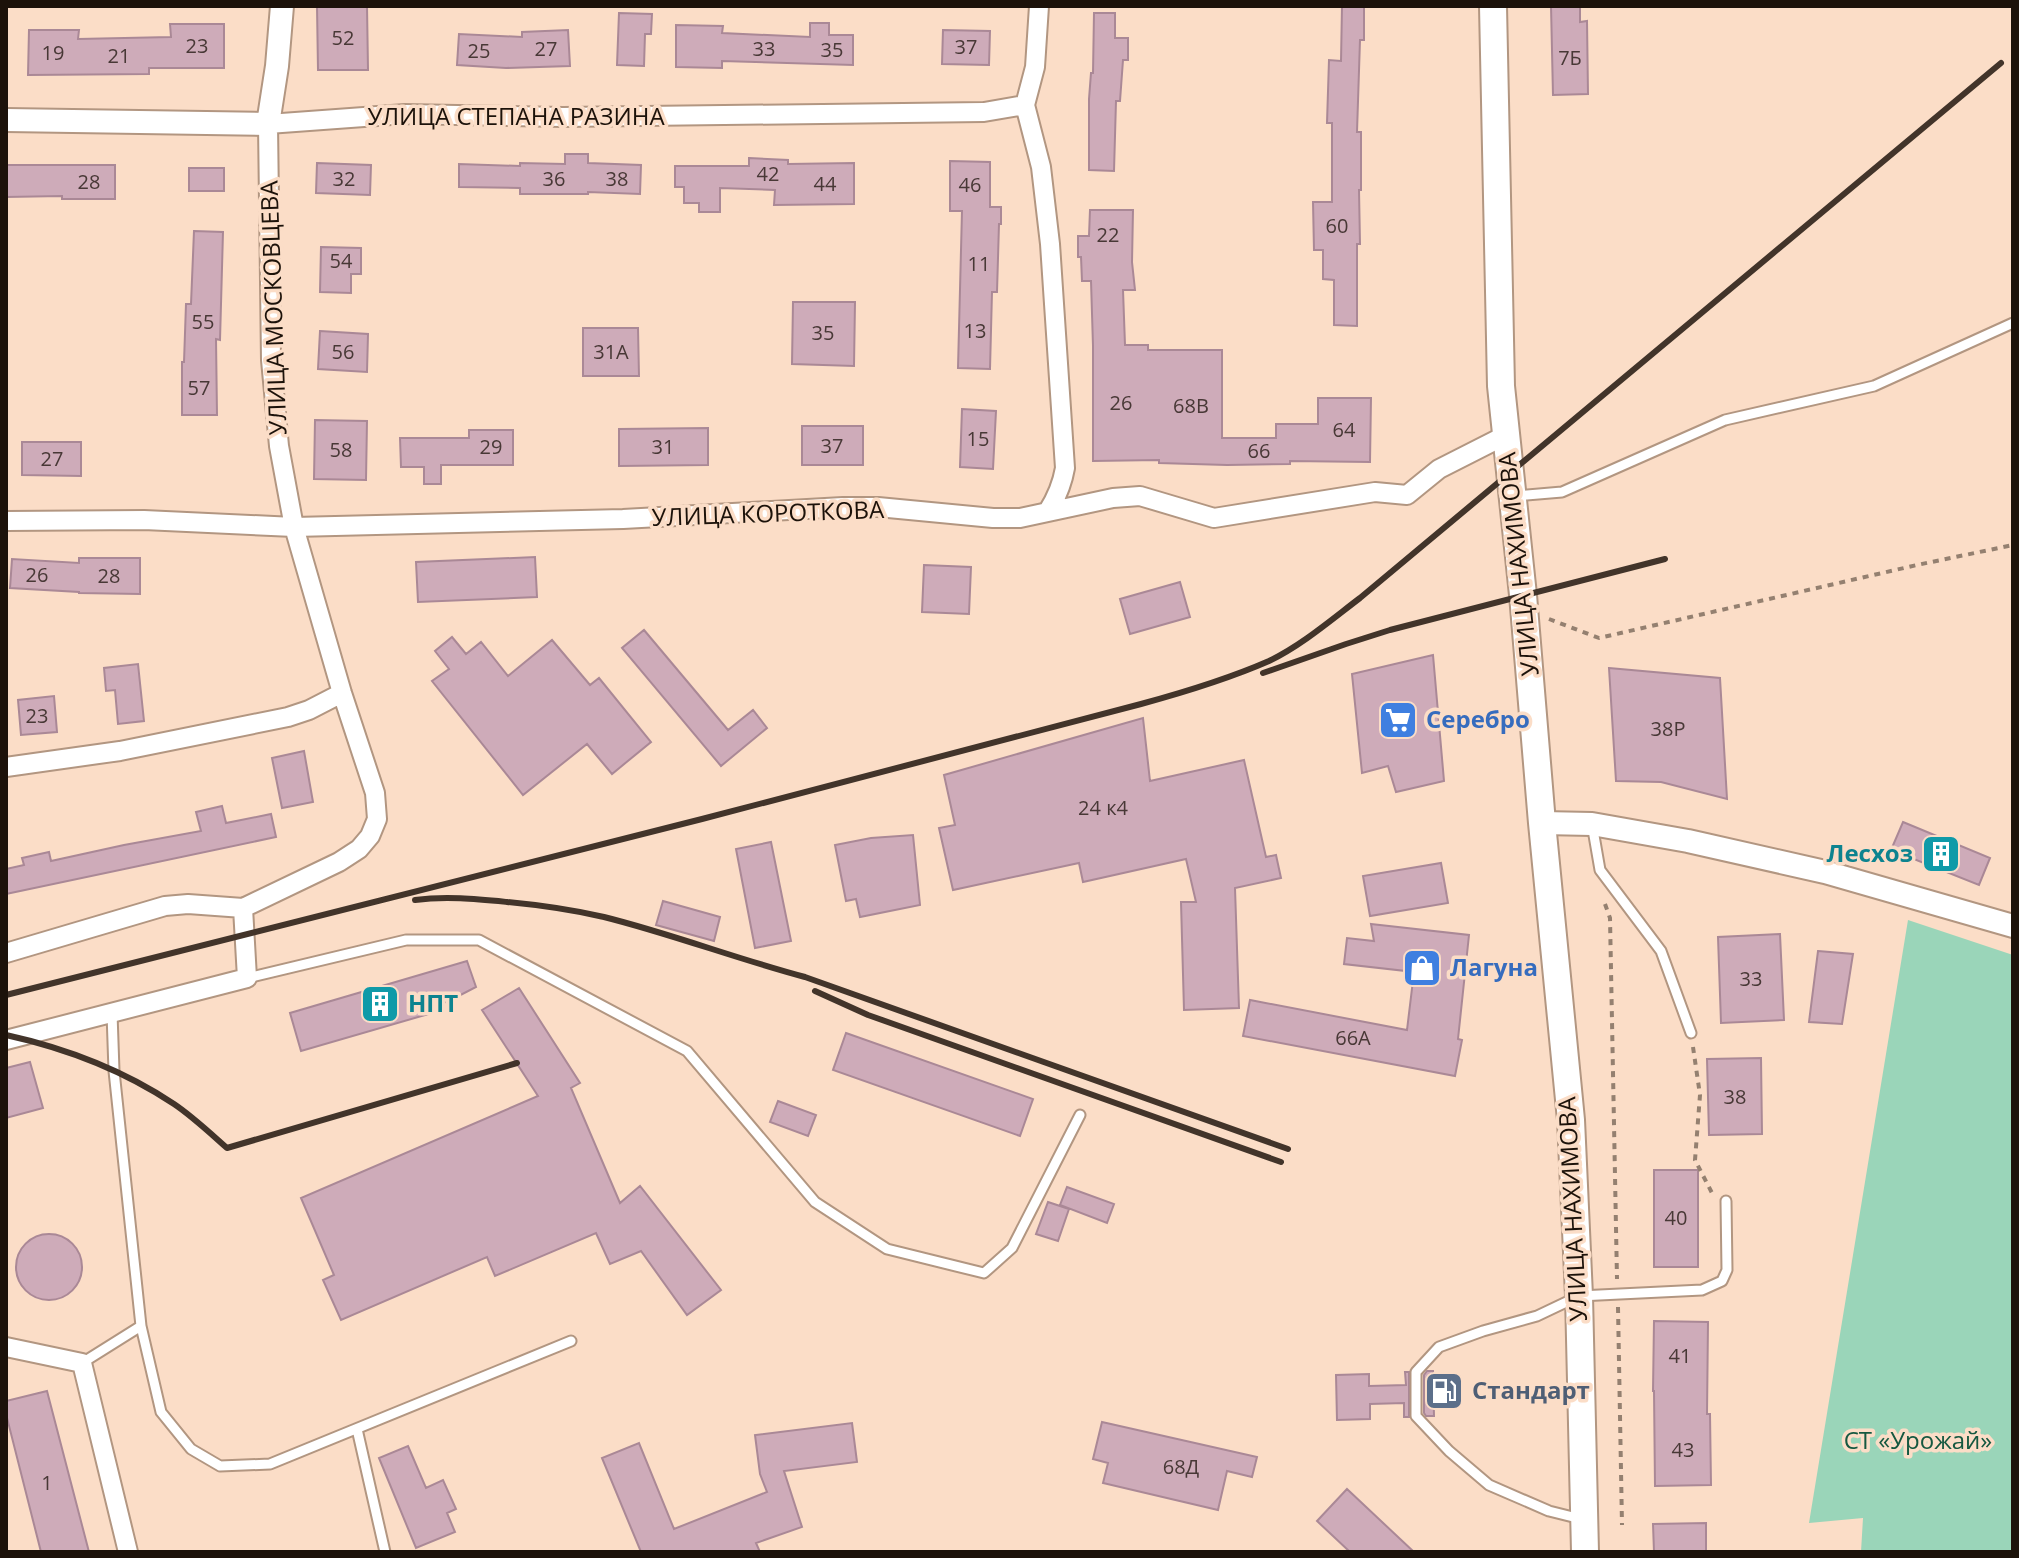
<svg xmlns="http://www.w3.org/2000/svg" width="2019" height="1558" font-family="'Open Sans',sans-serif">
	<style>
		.green { fill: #9ad5b9 }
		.building { fill: #ceabb9; stroke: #aa8896; stroke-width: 2 }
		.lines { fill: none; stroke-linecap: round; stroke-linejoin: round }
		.service-casing { stroke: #b29681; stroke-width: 13 }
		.minor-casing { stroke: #b29681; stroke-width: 22 }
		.tertiary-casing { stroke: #b29681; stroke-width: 26 }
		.secondary-casing { stroke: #b29681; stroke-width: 30 }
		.path { stroke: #948070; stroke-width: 4; stroke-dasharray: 6 6; stroke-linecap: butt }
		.service { stroke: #fff; stroke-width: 9 }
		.minor { stroke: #fff; stroke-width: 18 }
		.tertiary { stroke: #fff; stroke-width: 22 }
		.secondary { stroke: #fff; stroke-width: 26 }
		.rail { stroke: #42342a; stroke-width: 6 }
		.labels { text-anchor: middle; stroke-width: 7; stroke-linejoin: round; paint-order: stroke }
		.number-label { font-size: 20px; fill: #483836 }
		.street-label { font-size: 24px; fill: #1c120a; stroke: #fbddc7 }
		.shop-label { font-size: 24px; font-weight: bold; fill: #366cbe; stroke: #fbddc7; text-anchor: start }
		.culture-label { font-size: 24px; font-weight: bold; fill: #0d838f; stroke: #fbddc7; text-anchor: end }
		.service-label { font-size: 24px; font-weight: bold; fill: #4e5e75; stroke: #fbddc7; text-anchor: start }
		.park-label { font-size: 24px; fill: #155840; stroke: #fbddc7 }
	</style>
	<rect width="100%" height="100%" fill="#fbddc7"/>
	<!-- green -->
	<path class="green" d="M1908,920L2013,955V1552H1861L1863,1518L1809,1523Z"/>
	<!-- building -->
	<path class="building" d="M317,6H367L368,70H318Z
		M1342,6H1364V40H1360L1357,132H1361V190H1359L1360,244H1357V326L1334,325V280L1323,279V250H1314L1313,202H1332V123H1327L1329,60L1341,61Z
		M1551,6H1580V22L1587,21L1588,94L1553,95Z
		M619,13L652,14L651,34H645L644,66L617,65Z
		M1094,13H1115V38H1128V60H1123L1120,101H1116L1114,171L1089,170V99L1091,73H1093Z
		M810,23H829V35H853V65L722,61V68L676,67V25L723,26L722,33L810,37Z
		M170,24H224V68H149V74L28,75L29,30H79L78,39L171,37Z
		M568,30L570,66L506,68L457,65L459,34L522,37V32Z
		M943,30L990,31L989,65L942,64Z
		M565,154H588V163L641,165L640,194L588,192V194H520V188L459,187V164L520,166V163L565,164Z
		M749,158L788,160V164L854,163V204L774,205L775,190L720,188V212H699V203H684V187H675V166H749Z
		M950,161L990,162V207H1001V224H999L997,292H992L990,369L958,368L962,211H950Z
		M317,163L371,165L370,195L316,193Z
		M6,165H115V199H62V196L6,197Z
		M189,168H224V191H189Z
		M1090,210H1133L1132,262L1135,290H1123L1125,345H1148V350H1222V438H1276V424H1318V398H1371L1370,462L1290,461V464L1227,465L1159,463V460L1093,461V346L1091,281H1082L1081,257H1078V236H1089Z
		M194,231L223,232L220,340L216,339L217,415H182V362H184L186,304H191Z
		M321,247L361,248V274H351V293L320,292Z
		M793,302H855L854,366L792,364Z
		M583,328H638L639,376H583Z
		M320,331L368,334L367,372L318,369Z
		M962,409L996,411L993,469L960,467Z
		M315,420L367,421L366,480L314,479Z
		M802,426H863V465H802Z
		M708,428V465L619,466V429Z
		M469,430H513V465H441V484H424V467H401L400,438H469Z
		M22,442H81V476L22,475Z
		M535,557L537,597L418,602L416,562Z
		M79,558H140V594L79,593V592L10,588L12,559L79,563Z
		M924,565L971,567L969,614L922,612Z
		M1180,582L1190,617L1130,634L1120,599Z
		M644,630L728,730L753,710L767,728L721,766L622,648Z
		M452,637L466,654L481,642L508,676L552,640L590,685L599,678L651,742L612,774L587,744L523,795L432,681L449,669L435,651Z
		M1433,655L1444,781L1396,792L1388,766L1362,773L1352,674Z
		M138,664L144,721L118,724L115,690L106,691L104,668Z
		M1609,668L1720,678L1727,799L1661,782L1616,781Z
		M54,696L57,732L21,735L18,700Z
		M1143,718L1150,781L1244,760L1266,857L1276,855L1281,878L1235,888L1239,1008L1184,1010L1181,902H1196L1186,859L1083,882L1079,863L953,890L939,828L955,825L944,775Z
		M304,751L313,802L282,808L272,758Z
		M222,806L226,823L271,814L276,837L6,894V869L24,865L22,858L49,852L51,861L124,845L201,831L196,812Z
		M1903,822L1990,858L1979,885L1891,850Z
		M913,835L920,905L860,917L856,899L846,901L835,845L871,838Z
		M771,842L791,941L755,948L736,849Z
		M1441,863L1448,903L1370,916L1363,876Z
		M663,901L720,917L714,941L656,925Z
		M1371,924L1469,935L1458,1039L1462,1040L1455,1076L1243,1036L1250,1000L1407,1030L1414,972L1344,964L1347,938L1374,941Z
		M1780,934L1784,1020L1721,1023L1718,937Z
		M1818,951L1853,954L1842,1024L1809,1022Z
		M467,961L476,987L449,1001L430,1007L432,1013L301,1051L290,1013Z
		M519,988L580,1083L571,1088L620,1203L640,1186L721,1290L687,1315L641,1251L610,1264L596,1233L495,1276L487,1257L341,1320L323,1280L334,1275L301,1198L538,1096L482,1010Z
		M846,1033L1033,1099L1020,1136L833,1070Z
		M1761,1058L1762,1134L1709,1135L1707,1059Z
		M30,1062L43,1108L6,1118V1068Z
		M778,1101L816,1115L808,1136L770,1122Z
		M1654,1170H1698V1267H1654Z
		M1067,1187L1114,1204L1107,1223L1060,1205Z
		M1048,1202L1069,1209L1058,1241L1036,1234Z
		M16 1267a33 33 0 1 1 66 0a33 33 0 1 1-66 0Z
		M1654,1321L1708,1322L1707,1414H1710L1711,1485L1655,1486L1654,1391H1653Z
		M1427,1371H1433L1434,1416H1426L1424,1413V1375Z
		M1405,1372H1409V1417H1404V1403L1370,1404V1419L1337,1420L1336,1375L1369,1374V1386L1406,1385Z
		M47,1391L89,1552H41L6,1414V1401Z
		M1102,1422L1257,1457L1252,1477L1227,1471L1218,1510L1103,1483L1108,1463L1093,1459Z
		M852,1423L857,1462L784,1471L802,1527L756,1543L760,1552H641L602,1458L639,1443L674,1529L767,1492L760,1474L755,1435Z
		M408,1446L426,1488L443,1480L456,1509L447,1513L455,1532L416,1548L379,1458Z
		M1347,1489L1414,1552H1350L1317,1521Z
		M1706,1523V1552H1654L1653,1524Z"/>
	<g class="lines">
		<defs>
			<path id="service" d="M1516,496L1562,492L1725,420L1874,386L2013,323
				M1592,824L1600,870L1661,951L1691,1033
				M247,978L406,940H479L687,1051L815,1202L887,1249L984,1273L1012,1248L1080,1115
				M112,1013L114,1071L141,1326L161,1412L191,1449L220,1466L270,1464L571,1341
				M82,1363L141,1326
				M357,1429L385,1552
				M1581,1519L1549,1511L1489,1485L1449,1451L1416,1416V1372L1439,1347L1483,1331L1537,1316L1579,1296L1702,1290L1722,1281L1727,1270L1726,1201"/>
			<path id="minor" d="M1039,6L1035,67L1025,105L1041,167L1050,244L1065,468C1062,485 1057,497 1048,511
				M6,521L144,520L294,527L623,519L843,507H878L993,518H1020L1113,498L1140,496L1214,518L1375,492L1407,495L1439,469L1506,435
				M6,767L120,751L288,717L309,710L342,693
				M6,953L165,906L188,904L243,908L339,862L359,849L370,836L377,819L375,793L342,693L294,527L279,446L271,360L268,124L405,114L563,117L984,112L1025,105
				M6,1040L247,978L243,908
				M6,1347L82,1363L128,1552"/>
			<path id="tertiary" d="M6,120L268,124L277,66L282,6
				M1542,823L1592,824L1688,841L1825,872L2013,926"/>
			<path id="secondary" d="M1493,6L1501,386L1523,595L1542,823L1571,1120L1579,1296L1585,1552"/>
		</defs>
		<!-- service casing -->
		<use href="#service" class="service-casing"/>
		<!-- minor casing -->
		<use href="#minor" class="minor-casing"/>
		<!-- tertiary casing -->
		<use href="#tertiary" class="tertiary-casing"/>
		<!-- secondary casing -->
		<use href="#secondary" class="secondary-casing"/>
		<!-- path -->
		<path class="path" d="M1549,619L1599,638L1917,565L2013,545
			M1605,904L1610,918L1617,1279
			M1693,1047L1700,1095L1695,1160L1712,1193
			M1618,1307L1622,1525"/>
		<!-- service -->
		<use href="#service" class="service"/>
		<!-- minor -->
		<use href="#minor" class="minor"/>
		<!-- tertiary -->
		<use href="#tertiary" class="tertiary"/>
		<!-- secondary -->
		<use href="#secondary" class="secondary"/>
		<!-- rail -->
		<path class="rail" d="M1263,673L1346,644L1390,630L1665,559
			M415,900C446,896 476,899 507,902C539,905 573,910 604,917C672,934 737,959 805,977L1288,1149
			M815,991L868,1015L1281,1162
			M6,995L702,819L1141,704C1185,692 1228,679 1269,661C1302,645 1331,620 1360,598L2001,63
			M6,1035C65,1048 123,1070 174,1104C192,1116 210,1133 227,1148L517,1063"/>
	</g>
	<!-- icons -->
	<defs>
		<symbol id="supermarket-square" viewBox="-11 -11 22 22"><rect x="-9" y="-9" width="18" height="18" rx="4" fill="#3f7fe0" stroke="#fbddc7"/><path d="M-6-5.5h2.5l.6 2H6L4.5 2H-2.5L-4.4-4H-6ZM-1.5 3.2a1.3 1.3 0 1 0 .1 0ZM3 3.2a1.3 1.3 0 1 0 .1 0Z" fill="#fff"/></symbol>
		<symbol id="building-square" viewBox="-11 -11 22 22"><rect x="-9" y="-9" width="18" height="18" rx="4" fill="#0f9aa8" stroke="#fbddc7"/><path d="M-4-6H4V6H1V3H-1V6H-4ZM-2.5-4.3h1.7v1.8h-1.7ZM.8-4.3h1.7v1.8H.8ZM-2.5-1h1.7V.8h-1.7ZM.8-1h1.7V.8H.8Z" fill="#fff"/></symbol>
		<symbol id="shop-square" viewBox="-11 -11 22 22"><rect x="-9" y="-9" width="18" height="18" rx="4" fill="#3f7fe0" stroke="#fbddc7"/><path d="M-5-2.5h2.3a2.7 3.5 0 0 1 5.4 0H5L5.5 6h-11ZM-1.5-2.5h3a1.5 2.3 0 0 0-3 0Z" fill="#fff"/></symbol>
		<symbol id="fuel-square" viewBox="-11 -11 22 22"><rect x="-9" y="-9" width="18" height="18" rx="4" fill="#5c6f8a" stroke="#fbddc7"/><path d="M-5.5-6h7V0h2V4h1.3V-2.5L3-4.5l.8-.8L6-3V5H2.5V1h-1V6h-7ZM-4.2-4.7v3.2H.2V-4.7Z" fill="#fff"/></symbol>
	</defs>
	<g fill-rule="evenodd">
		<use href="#supermarket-square" x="1376" y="698" width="44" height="44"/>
		<use href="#building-square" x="1919" y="832" width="44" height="44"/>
		<use href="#shop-square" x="1400" y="946" width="44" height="44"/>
		<use href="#building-square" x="358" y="982" width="44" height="44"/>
		<use href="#fuel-square" x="1422" y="1369" width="44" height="44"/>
	</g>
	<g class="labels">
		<!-- number labels -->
		<g class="number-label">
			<text x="343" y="45">52</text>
			<text x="197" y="53">23</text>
			<text x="966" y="54">37</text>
			<text x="546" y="56">27</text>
			<text x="764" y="56">33</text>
			<text x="832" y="57">35</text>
			<text x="479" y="58">25</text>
			<text x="53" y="60">19</text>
			<text x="119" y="63">21</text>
			<text x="1570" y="65">7Б</text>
			<text x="768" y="181">42</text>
			<text x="344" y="186">32</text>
			<text x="554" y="186">36</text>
			<text x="617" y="186">38</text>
			<text x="89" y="189">28</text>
			<text x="825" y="191">44</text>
			<text x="970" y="192">46</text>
			<text x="1337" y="233">60</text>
			<text x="1108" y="242">22</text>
			<text x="341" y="268">54</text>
			<text x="979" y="271">11</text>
			<text x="203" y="329">55</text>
			<text x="975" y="338">13</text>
			<text x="823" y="340">35</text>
			<text x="343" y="359">56</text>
			<text x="611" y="359">31А</text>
			<text x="199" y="395">57</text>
			<text x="1121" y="410">26</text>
			<text x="1191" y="413">68В</text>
			<text x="1344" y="437">64</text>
			<text x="978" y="446">15</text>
			<text x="832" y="453">37</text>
			<text x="491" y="454">29</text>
			<text x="663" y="454">31</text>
			<text x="341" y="457">58</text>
			<text x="1259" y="458">66</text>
			<text x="52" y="466">27</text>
			<text x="37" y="582">26</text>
			<text x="109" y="583">28</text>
			<text x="37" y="723">23</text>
			<text x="1668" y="736">38Р</text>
			<text x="1103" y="815">24 к4</text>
			<text x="1751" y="986">33</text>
			<text x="1353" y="1045">66А</text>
			<text x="1735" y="1104">38</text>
			<text x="1676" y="1225">40</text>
			<text x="1680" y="1363">41</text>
			<text x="1683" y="1457">43</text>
			<text x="1181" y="1474">68Д</text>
			<text x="47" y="1490">1</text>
		</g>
		<!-- street labels -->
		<g class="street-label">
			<text x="516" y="125">УЛИЦА СТЕПАНА РАЗИНА</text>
			<text transform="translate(274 308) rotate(-92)" y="8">УЛИЦА МОСКОВЦЕВА</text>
			<text transform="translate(768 514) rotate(-2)" y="8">УЛИЦА КОРОТКОВА</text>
			<text transform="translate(1519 564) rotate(-96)" y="8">УЛИЦА НАХИМОВА</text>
			<text transform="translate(1573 1209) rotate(-93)" y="8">УЛИЦА НАХИМОВА</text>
		</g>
		<!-- shop labels -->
		<g class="shop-label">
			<text x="1426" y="728">Серебро</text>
			<text x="1450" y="976">Лагуна</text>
		</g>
		<!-- culture labels -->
		<g class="culture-label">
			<text x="1913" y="862">Лесхоз</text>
			<text x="408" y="1012" text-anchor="start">НПТ</text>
		</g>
		<!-- service labels -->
		<g class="service-label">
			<text x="1472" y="1399">Стандарт</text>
		</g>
		<!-- park labels -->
		<g class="park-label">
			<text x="1918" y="1449">СТ «Урожай»</text>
		</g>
	</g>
	<!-- border -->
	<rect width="2019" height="1558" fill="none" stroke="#1c120a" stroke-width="16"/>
</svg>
